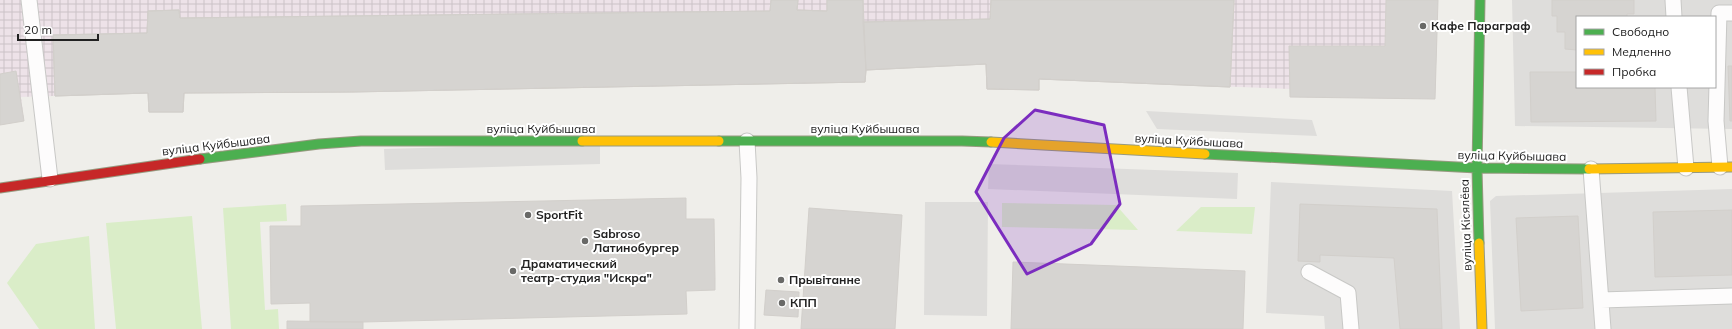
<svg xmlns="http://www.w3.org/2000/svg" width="1732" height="329" font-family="Mulish,sans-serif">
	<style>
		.residential { fill: #dedddb; fill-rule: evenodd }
		.industrial { fill: url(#industrial-grid) }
		.grass { fill: #daedc8 }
		.building { fill: #d6d4d1; stroke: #d2cfcb }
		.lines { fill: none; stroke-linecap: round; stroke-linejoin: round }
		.lane-casing { stroke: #c8c8c6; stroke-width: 17 }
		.fast-casing { stroke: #979a80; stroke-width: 11 }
		.slow-casing { stroke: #979a80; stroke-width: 11 }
		.jam-casing { stroke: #979a80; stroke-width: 11 }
		.lane { stroke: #fdfcfc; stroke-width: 15 }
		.fast { stroke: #4caf50; stroke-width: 9 }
		.slow { stroke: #ffc107; stroke-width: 9 }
		.jam { stroke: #c62828; stroke-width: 9 }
		.marked { fill: #7b2cbf; fill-opacity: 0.2; stroke: #7b2cbf; stroke-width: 3; stroke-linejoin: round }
		.poi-dot { fill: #696967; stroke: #fff; stroke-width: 1.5 }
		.labels { text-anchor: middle; stroke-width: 4; stroke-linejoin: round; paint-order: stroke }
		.poi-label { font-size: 12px; font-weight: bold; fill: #212121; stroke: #fff; text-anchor: start }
		.street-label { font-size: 12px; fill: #212121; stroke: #fff }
	</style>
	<defs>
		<pattern id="industrial-grid" width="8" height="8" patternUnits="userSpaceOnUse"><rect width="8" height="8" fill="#ede2e8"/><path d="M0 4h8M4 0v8" fill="none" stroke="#cbc2c7"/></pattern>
	</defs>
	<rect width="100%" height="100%" fill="#efeeea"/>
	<!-- residential -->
	<path class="residential" d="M1512,0H1732V129L1515,126ZM1577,17H1715V87H1577Z
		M1146,111L1312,120L1317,136L1157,129Z
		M600,143V164L385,170L384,149Z
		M989,164L1238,173L1237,199L988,189Z
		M1271,182L1452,191L1460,329H1325L1324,316L1266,313Z
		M1732,189V329H1495L1490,201L1496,196Z
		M925,202H988L987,316L924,315Z"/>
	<!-- industrial -->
	<path class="industrial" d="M0,0H1438L1435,99L1290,97V89L1039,79V90L987,89L986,64L866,70L865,82L352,92L184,93L183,112H149L148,93L21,97L24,121L0,125Z"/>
	<!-- grass -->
	<path class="grass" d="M1002,203L1116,205L1138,230L1002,227Z
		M286,204L287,221L260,222L265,310L278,309L279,329H231L223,208Z
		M1201,207H1255L1252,234L1176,231Z
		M192,216L202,329H116L106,223Z
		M89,236L95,329H39L7,283L36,244Z"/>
	<!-- building -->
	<path class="building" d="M771,0H798L797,10L827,11V0H863V22L990,19L991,0H1234L1230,87L1039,79V90L987,89L986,64L866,70L865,82L352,92L184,93L183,112H149L148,93L55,96L53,35L147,33L148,11L179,10L180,18L770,11Z
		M771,0H798L797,10L827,11V0H863L866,70L865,82L352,92L184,93L183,112H149L148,93L55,96L53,35L147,33L148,11L179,10L180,18L770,11Z
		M991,0H1234L1230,87L1039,79V90L987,89L986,64L866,70L863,22L990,19Z
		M1386,0H1438L1435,99L1290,97L1289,46H1385Z
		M1552,0H1634V14H1627V17H1577V50L1565,49V32H1557V16H1552Z
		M1728,66H1732V121H1730Z
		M16,71L24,121L0,125V74Z
		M1530,72H1577V87H1655L1656,121L1531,122Z
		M686,198V219H714L715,279V290L686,291L687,314L363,322H310V303L271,304L270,226H301V206Z
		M1300,204L1437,209L1442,329H1400L1394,258L1320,255V262L1298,261Z
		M809,208L902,215L895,329H801Z
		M1732,210V275L1655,277L1653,212Z
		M1578,216L1583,308L1521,311L1516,218Z
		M1013,262L1245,271L1243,329H1011Z
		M766,290L799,292L798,317L764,315Z
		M287,321L363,322V329H287Z"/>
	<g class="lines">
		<defs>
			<path id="lane" d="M29,0L50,179
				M1673,0L1674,17
				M1679,87L1686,168
				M1720,167L1716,121L1719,13H1732
				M1591,169L1603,329
				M1309,272L1348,293L1351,329
				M1601,300L1732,296
				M747,329L749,178L747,141"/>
			<path id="fast" d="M719,141H962L991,142
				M1205,154L1477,168L1589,169
				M200,159L319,144L361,141H582
				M1479,243L1477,168L1480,0"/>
			<path id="slow" d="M582,141H719
				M991,142L1205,154
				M1589,169L1732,167
				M1479,243L1482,329"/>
			<path id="jam" d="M0,188L200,159"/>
		</defs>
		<!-- lane casing -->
		<use href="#lane" class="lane-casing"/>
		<!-- fast casing -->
		<use href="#fast" class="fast-casing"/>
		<!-- slow casing -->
		<use href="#slow" class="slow-casing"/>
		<!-- jam casing -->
		<use href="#jam" class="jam-casing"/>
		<!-- lane -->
		<use href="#lane" class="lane"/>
		<!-- fast -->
		<use href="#fast" class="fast"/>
		<!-- slow -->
		<use href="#slow" class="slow"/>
		<!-- jam -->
		<use href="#jam" class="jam"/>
	</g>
	<!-- marked area -->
	<path class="marked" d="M1035,110L1104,125L1120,204L1091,244L1027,274L976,192L1004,138Z"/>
	<!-- markers -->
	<g class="poi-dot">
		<circle cx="1423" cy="26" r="4"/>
		<circle cx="528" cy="215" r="4"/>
		<circle cx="585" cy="241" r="4"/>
		<circle cx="513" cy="271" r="4"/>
		<circle cx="781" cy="280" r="4"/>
		<circle cx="782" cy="303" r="4"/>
	</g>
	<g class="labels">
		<!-- poi labels -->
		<g class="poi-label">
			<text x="1431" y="30">Кафе Параграф</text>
			<text x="536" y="219">SportFit</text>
			<text x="593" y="238">Sabroso<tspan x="593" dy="14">Латинобургер</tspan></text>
			<text x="521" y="268">Драматический<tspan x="521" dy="14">театр-студия "Искра"</tspan></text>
			<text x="789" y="284">Прывітанне</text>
			<text x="790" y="307">КПП</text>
		</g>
		<!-- street labels -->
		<g class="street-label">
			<text x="541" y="133">вуліца Куйбышава</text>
			<text x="865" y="133">вуліца Куйбышава</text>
			<text transform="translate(1189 141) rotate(3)" y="4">вуліца Куйбышава</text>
			<text transform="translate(216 145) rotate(-7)" y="4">вуліца Куйбышава</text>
			<text transform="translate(1512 156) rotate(1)" y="4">вуліца Куйбышава</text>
			<text transform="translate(1466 225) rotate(-92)" y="4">вуліца Кісялёва</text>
		</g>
	</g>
	<!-- legend -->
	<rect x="1576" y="16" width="140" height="72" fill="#ffffff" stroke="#a6a6a6"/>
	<rect x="1584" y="29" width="20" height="6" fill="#4caf50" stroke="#a6a6a6"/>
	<text x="1612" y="36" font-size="12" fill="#212121">Свободно</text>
	<rect x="1584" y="49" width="20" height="6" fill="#ffc107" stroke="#a6a6a6"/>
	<text x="1612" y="56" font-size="12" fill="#212121">Медленно</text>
	<rect x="1584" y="69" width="20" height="6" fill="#c62828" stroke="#a6a6a6"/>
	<text x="1612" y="76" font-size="12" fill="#212121">Пробка</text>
	<!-- scale -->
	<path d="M18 34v6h80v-6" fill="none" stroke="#212121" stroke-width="2"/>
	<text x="24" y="34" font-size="12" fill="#212121" stroke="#ffffff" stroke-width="3" paint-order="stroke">20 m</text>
</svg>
